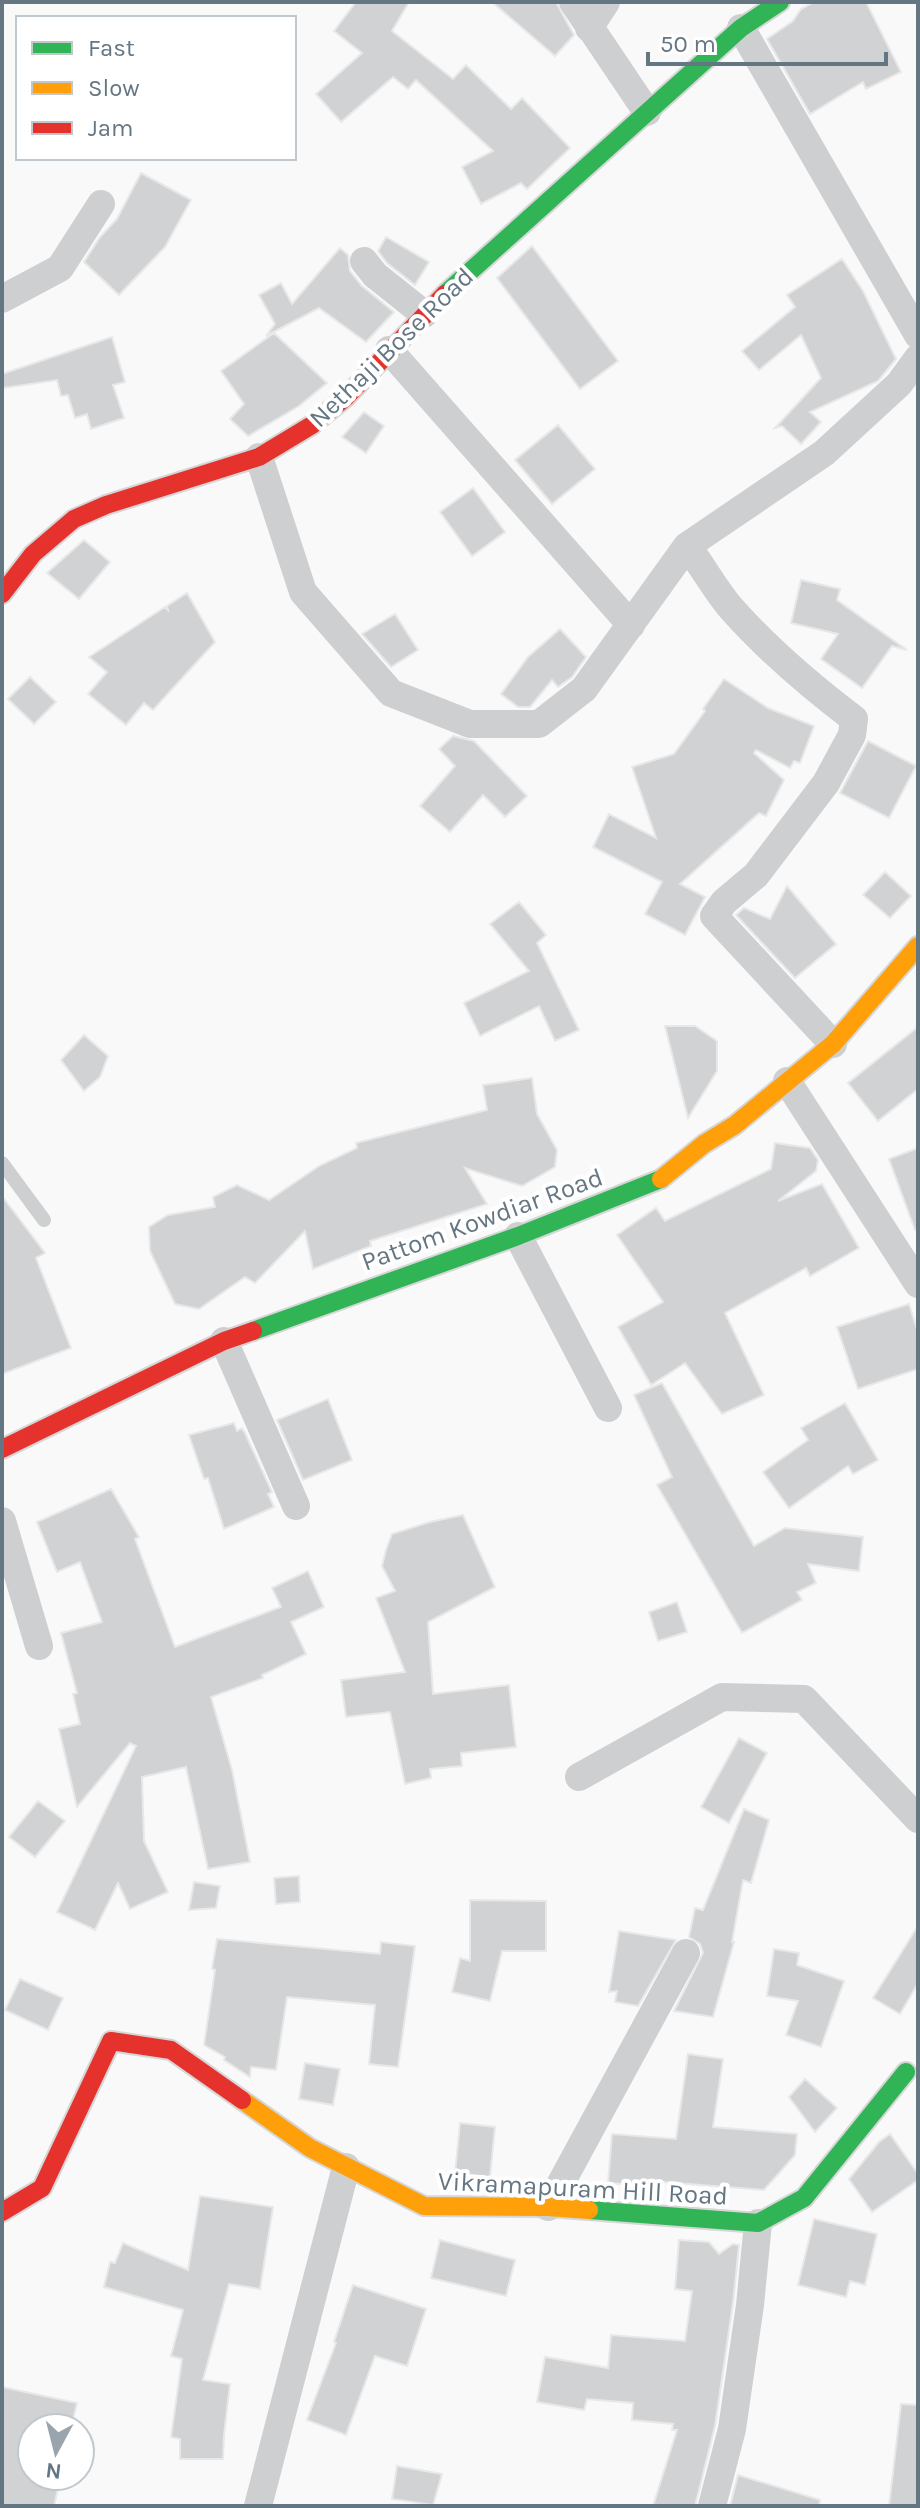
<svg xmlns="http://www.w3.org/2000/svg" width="920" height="2508" font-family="Karla,sans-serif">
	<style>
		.building { fill: #d0d2d3; stroke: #e8e8e8; stroke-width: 2 }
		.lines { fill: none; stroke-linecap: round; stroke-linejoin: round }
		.fast-casing { stroke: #d5d6d7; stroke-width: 22 }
		.slow-casing { stroke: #d5d6d7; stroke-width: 22 }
		.jam-casing { stroke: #d5d6d7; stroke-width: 22 }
		.lane { stroke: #cecfd0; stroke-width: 14 }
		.street { stroke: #cecfd0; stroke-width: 28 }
		.fast { stroke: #30b455; stroke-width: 18 }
		.slow { stroke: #ff9f0a; stroke-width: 18 }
		.jam { stroke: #e5322d; stroke-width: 18 }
		.labels { text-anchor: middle; stroke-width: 8; stroke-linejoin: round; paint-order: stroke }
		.street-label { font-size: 26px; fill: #657683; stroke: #fff }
	</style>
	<rect width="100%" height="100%" fill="#f9f9f9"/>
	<!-- building -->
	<path class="building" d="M356,2H409L392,31L453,79L466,65L511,109L522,98L570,148L527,189L521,183L481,204L462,167L493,151L416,80L408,89L393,77L341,122L316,94L362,53L334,31Z
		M492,2H556L574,35L555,56Z
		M814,2H866L901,72L866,89L863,82L810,114L767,39L793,21L801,9Z
		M141,173L191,200L165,247L119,295L84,262L100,237L117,219Z
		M386,237L429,262L415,285L387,263L378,251Z
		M532,246L618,361L580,389L497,278Z
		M340,248L348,255L350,271L362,286L394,312L366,342L319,308L266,336L275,324L259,295L281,283L292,304Z
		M842,259L863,291L896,359L878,381L810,412L821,422L801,444L782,426L775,428L821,378L801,335L759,370L742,351L795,307L787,295Z
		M274,333L327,383L299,406L248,436L230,419L244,404L221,371Z
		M112,337L125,382L113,385L124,418L91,429L87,414L75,418L68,395L61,396L57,380L3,388L2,374Z
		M364,412L384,426L366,453L342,437Z
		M558,425L595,469L552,504L515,460Z
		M473,488L505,532L472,556L440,512Z
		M84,540L110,562L79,599L47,573Z
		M801,580L840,589L837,600L907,650L892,646L862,688L821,659L838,634L791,623Z
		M187,593L215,642L153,710L144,703L126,725L88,694L107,672L89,657L165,607L168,610L167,606Z
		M395,614L418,650L391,667L362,634Z
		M560,629L586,657L572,677L558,687L552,680L530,707H518L501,694L528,657Z
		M30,677L56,702L34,724L8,699Z
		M724,679L768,708L814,726L800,763L794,761L790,768L756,750L754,753L784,780L766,816L759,813L680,884L705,897L685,935L645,914L662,882L593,847L609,814L656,838L632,767L674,754L705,711L703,709Z
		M453,736L474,741L527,796L505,817L483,795L450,832L420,806L455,766L439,749Z
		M868,741L916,766L889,818L840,793Z
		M885,872L911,896L890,918L863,895Z
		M787,886L836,944L795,978L736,915L744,908L770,919Z
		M519,902L546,935L537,943L579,1030L555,1041L539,1006L480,1036L464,1003L529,971L490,924Z
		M665,1026H695L717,1041V1071L688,1118Z
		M918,1027V1089L878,1121L848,1083Z
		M84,1035L108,1056L100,1077L84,1091L61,1060Z
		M532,1078L537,1114L557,1150L555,1167L522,1186L465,1168L487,1204L370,1241L371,1246L313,1269L305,1231L255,1283L245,1277L199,1309L175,1304L150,1251L149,1227L168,1215L215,1207L213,1197L237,1185L269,1200L319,1166L357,1148L356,1143L487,1110L483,1085Z
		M775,1143L810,1148L818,1160L816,1171L778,1201L822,1184L859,1248L810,1276L806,1268L725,1313L764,1395L722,1414L685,1363L651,1385L618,1327L663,1302L617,1235L656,1208L665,1221L771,1169Z
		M918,1148V1230H915L889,1159Z
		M2,1196L45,1253L36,1258L71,1348L2,1374Z
		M909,1304L918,1333V1369L858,1389L837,1327Z
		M662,1383L754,1546L785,1528L863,1537L859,1571L808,1564L816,1583L797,1592L802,1600L742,1633L657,1485L672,1477L634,1395Z
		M328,1399L352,1460L303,1480L277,1420Z
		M845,1403L878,1460L853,1474L848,1466L789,1508L763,1472L808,1440L801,1428Z
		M234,1423L237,1431L242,1428L245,1433L272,1492L268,1494L274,1507L224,1529L208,1478L204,1479L189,1435Z
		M111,1489L139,1537L135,1539L175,1647L281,1607L272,1588L308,1571L324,1607L291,1622L306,1654L262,1675L263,1678L211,1697L232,1770L250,1862L208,1869L186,1767L142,1777L144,1841L168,1892L130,1909L118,1883L95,1930L57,1912L136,1746L130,1743L77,1807L59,1729L80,1724L73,1694L77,1693L61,1633L102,1622L80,1562L57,1572L37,1522Z
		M463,1515L495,1587L428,1622L433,1694L509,1685L516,1747L461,1753L462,1766L430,1769L431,1778L405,1784L390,1712L346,1717L341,1680L405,1672L376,1598L395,1591L382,1566L386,1550L392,1534L430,1522Z
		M677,1602L687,1632L658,1641L649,1612Z
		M739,1738L767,1753L729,1823L701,1807Z
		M38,1801L65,1821L35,1857L9,1837Z
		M744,1809L769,1820L751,1883L743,1880L732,1942H734L713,2017L674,2011L703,1953L700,1944L689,1937L695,1908L703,1910Z
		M299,1876L300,1902L276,1904L274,1878Z
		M194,1882L220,1886L216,1908L189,1910Z
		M470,1900L546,1901V1951H502L490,2001L452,1992L460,1958L470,1961Z
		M918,1926V1983L900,2014L873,1998Z
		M619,1931L676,1940L638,2006L615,2002L617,1991L609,1992Z
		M217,1939L380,1954L381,1942L415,1946L398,2067L369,2064L375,2005L287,1997L276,2070L251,2067L250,2077L224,2060L225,2057L204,2045L215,1970L212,1969Z
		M774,1949L799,1953L797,1965L844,1981L821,2047L786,2035L798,2001L767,1996Z
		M20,1979L63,1998L48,2030L5,2010Z
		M688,2054L723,2059L713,2127L797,2134L795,2155L764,2190L652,2181V2186L608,2183L612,2134L676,2139Z
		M305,2063L340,2069L333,2105L299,2099Z
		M805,2079L837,2108L815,2132L789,2097Z
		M460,2123L495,2127L490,2177L455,2173Z
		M890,2134L918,2174V2180L872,2212L849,2179L879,2142Z
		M200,2196L273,2207L260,2289L229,2284L203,2380L230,2384L224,2435L223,2459H180V2439L171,2437L182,2359L171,2356L183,2310L104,2287L110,2262L115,2263L123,2243L188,2270Z
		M814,2219L877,2234L865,2285L850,2281L846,2297L798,2285Z
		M440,2240L515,2260L506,2296L431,2278Z
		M679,2240L709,2242L719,2254L733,2244L739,2245L733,2303L715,2426L695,2506H653L677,2430H672L673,2424L632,2420L633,2403L587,2399L584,2410L537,2402L545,2357L608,2368L611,2335L685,2341L692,2291L675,2289Z
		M353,2285L426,2309L407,2366L375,2356L346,2435L307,2420L336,2343L334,2342Z
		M2,2387L77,2403L71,2428H32V2476H61L54,2506H2Z
		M901,2404L918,2405V2506H889Z
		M397,2466L442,2474L433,2505L392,2499Z
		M738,2475L820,2500L819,2506H730Z"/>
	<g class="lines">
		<defs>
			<path id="fast" d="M445,294L741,28L780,2
				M253,1331L518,1236L661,1179
				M589,2210L758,2223L804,2198L906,2072"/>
			<path id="slow" d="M661,1179L704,1144L735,1125L833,1044L918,946
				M242,2100L310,2148L424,2206L548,2207L589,2210"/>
			<path id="jam" d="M2,594L33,554L74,519L106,505L259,457L312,425L346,397L445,294
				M2,1449L224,1341L253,1331
				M2,2212L42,2188L111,2041L171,2050L242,2100"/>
		</defs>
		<!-- fast casing -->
		<use href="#fast" class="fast-casing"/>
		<!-- slow casing -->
		<use href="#slow" class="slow-casing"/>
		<!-- jam casing -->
		<use href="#jam" class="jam-casing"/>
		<!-- lane -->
		<path class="lane" d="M2,1163L44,1220"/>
		<!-- street -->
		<path class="street" d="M573,2L647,112
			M589,28L606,2
			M741,28L918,335
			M364,261L375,275L424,314
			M2,299L60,268L101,204
			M389,350L631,625
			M259,457L303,592L391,693L470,724H539L584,689L687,546
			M833,1044L714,916L724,902L756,875L826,783L852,735L854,719C809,685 767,649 730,607C714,588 702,565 687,546L824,453L899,384L918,358
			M787,1081L918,1284
			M518,1236L608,1408
			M224,1341L296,1506
			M2,1521L39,1646
			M579,1777L722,1697L804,1699L918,1819
			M548,2207L686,1953
			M258,2506L346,2167
			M712,2506L732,2429L750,2305L758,2223"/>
		<!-- fast -->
		<use href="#fast" class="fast"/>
		<!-- slow -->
		<use href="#slow" class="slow"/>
		<!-- jam -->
		<use href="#jam" class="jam"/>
	</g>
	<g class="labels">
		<!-- street labels -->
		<g class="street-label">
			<text transform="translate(391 347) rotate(-44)" y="9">Nethaji Bose Road</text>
			<text transform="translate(482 1219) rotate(-20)" y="9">Pattom Kowdiar Road</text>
			<text transform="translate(583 2188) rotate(3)" y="9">Vikramapuram Hill Road</text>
		</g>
	</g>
	<!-- border -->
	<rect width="920" height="2508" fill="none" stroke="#657683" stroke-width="8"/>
	<!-- legend -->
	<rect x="16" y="16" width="280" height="144" fill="#ffffff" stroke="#c1c8cd" stroke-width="2"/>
	<rect x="32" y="42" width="40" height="12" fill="#30b455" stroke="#c1c8cd" stroke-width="2"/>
	<text x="88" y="56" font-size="24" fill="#657683">Fast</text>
	<rect x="32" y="82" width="40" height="12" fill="#ff9f0a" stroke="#c1c8cd" stroke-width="2"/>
	<text x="88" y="96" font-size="24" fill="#657683">Slow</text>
	<rect x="32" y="122" width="40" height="12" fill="#e5322d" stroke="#c1c8cd" stroke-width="2"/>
	<text x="88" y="136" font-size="24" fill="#657683">Jam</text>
	<!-- north arrow -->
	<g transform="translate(56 2452) rotate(187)"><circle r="38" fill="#ffffff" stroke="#c1c8cd" stroke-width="2"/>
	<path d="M0-6L14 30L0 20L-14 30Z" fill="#99a4ac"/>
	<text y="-12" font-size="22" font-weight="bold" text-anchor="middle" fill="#657683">N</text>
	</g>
	<!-- scale -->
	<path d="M648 52v12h238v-12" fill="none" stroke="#657683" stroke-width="4"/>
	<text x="660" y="52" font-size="24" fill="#657683" stroke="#ffffff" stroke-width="6" paint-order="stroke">50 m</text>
</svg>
